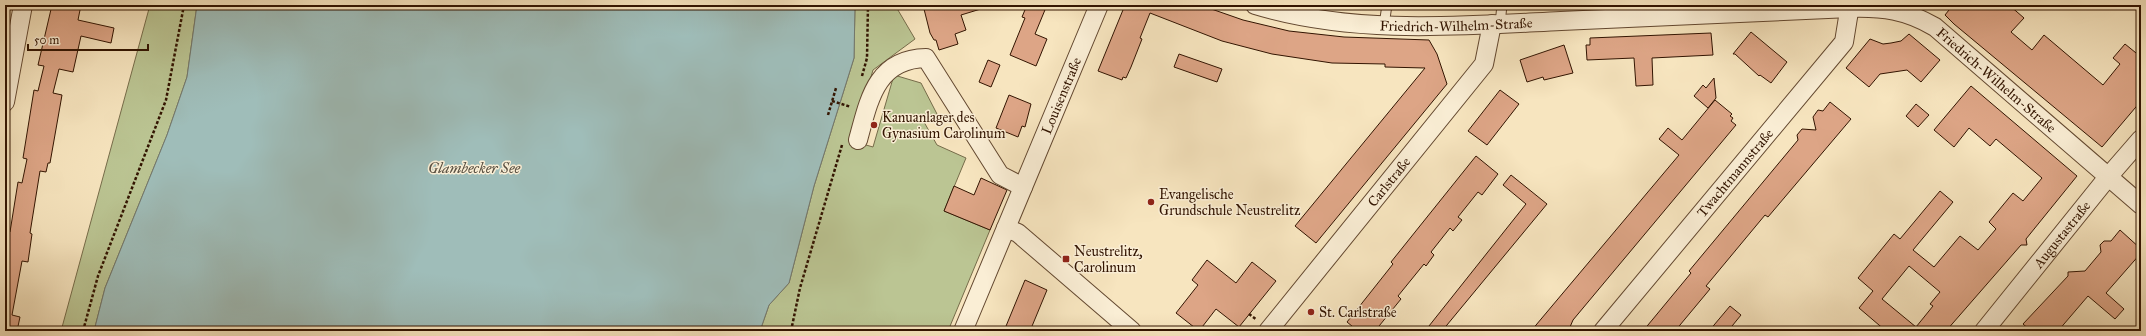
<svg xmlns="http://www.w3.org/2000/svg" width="2146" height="336" font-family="'IM FELL Great Primer',serif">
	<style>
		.green { fill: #bbc593; stroke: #766c4a }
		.water { fill: #9fbdb9; stroke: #73796f }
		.building { fill: #dda586; stroke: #321401; fill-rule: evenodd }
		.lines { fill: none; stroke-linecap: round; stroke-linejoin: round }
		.lane-casing { stroke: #634830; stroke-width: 11 }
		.street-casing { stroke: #634830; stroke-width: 20 }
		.path { stroke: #321401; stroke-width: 2.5; stroke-dasharray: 3 2; stroke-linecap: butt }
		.lane { stroke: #faeed5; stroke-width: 9 }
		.street { stroke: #faeed5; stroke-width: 18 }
		.poi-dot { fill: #8f2418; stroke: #faeed5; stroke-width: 1.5 }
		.labels { text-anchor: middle; stroke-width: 3; stroke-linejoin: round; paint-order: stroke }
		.street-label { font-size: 14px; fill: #321401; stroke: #faeed5 }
		.poi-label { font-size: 14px; fill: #321401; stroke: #faeed5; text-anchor: start }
		.water-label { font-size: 15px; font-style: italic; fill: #584f41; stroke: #faeed5 }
	</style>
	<rect width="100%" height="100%" fill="#f7e5bf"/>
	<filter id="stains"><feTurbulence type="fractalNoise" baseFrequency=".005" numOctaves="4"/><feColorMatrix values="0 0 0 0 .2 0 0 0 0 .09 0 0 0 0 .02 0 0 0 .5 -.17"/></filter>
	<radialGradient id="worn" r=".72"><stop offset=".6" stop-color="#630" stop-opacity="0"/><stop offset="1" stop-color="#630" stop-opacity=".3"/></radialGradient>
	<!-- green -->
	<path class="green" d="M150,5H197L187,77L167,135L105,288L94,331H61Z
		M855,5H895L915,39L873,70L852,141L873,147L894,75L921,83L937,114L924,122L937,145L966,158L944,211L990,230L948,331H760L769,305L789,283L814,186L854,58Z"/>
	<!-- water -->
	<path class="water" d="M197,5H855L854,58L814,186L789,283L769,305L760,331H94L105,288L167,135L187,77Z"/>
	<!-- building -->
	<path class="building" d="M52,5H81L78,20L114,28L111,43L81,36L73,72L59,69L53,93L62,95L50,163H48L46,172L40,171L30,233L32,234L28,262L22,261L12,315L20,317L17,331H5V263L9,240L5,234L10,232L18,182L22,183L27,159L23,158L34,90L38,91L44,66L38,65Z
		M923,5H983L984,8L961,15L966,30L955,34L958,44L939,50L936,40H934L930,33Z
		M1027,5H1047L1035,34L1047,39L1036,66L1010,55L1025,18L1022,17Z
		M1125,5H1200L1243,20L1289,31L1344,37L1429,40L1437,54L1447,84L1316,243L1295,226L1425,68L1385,67V64L1332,63L1272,54L1222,41L1150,13L1140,38L1142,39L1131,67L1126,78L1123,77L1122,80L1098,71Z
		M1953,5H2009L2024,18L2011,32L2032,50L2044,35L2103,85L2120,64L2113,58L2125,44L2141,57V101L2102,147L1954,24L1945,15Z
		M1751,32L1787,62L1771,83L1760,75L1759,76L1735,54H1733Z
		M1711,33L1713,55L1652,58L1653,85L1636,86L1634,58L1587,60L1586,45H1590V38Z
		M1909,34L1940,60L1921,82L1907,70L1880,74L1869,87L1846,68L1870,39L1883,44L1891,43L1901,41Z
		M1564,45L1573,73L1544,80L1543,77L1527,82L1520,60Z
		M1179,54L1222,69L1217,82L1174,67Z
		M988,60L1000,65L991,87L979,82Z
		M1714,78L1716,98L1708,108L1694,96L1703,85L1706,88Z
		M1971,86L2077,176L2026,239L2027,245H2021L1946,331H1886L1859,308L1873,291L1858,278L1894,234L1900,239L1940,191L1953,202L1913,250L1934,267L1960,236L1978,250L1996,229L1989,222L2013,193L2023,201L2042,178L1996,139L1990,146L1969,128L1954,147L1934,130ZM1909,266L1940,292L1930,304L1933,306L1916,327L1882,299Z
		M1500,90L1519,104L1487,145L1468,131Z
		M1009,95L1031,104L1025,127L1022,126L1018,137L996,128Z
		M1715,100L1732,114L1730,116L1733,118L1731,121L1736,125L1573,320L1570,327L1566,331H1531L1679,155L1659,139L1668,128L1682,140Z
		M1830,102L1851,119L1768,217L1765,215L1706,286L1710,289L1675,331H1643L1691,273L1689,271L1798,140L1797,135L1802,129L1816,130L1813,117L1818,110L1823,111Z
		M1916,104L1929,115L1918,127L1906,116Z
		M1476,156L1498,174L1482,195L1478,192L1458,217L1462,220L1453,231L1450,228L1431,252L1434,255L1426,266L1424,264L1398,296L1401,299L1375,331H1358L1347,322L1393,264L1391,262Z
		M1511,175L1547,204L1442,331H1425L1526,204L1503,185Z
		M981,178L1007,190L990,230L944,211L954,186L974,195Z
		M2120,230L2141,249V253L2106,293L2124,309L2115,319L2088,296L2058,331H2031L2023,324L2068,276V272L2085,271L2101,252L2100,245L2104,241H2111Z
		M1207,260L1236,283L1252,262L1276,281L1239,327L1216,309L1199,331L1176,313L1198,285L1192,280Z
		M1025,280L1047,290L1030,331H1004Z
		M1730,306L1741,315L1728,331H1709Z"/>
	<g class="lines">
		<defs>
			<path id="lane" d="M1500,24L1502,5
				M1384,25L1387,5"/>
			<g id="street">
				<path id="s1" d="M1255,5C1353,35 1461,26 1561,21C1657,17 1754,12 1850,8C1883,7 1906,10 1935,27L2141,205"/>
				<path d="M5,102L23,5"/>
				<path d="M858,140C869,100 876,59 926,58L1000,175L1023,187"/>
				<path d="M1006,228L1018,233L1132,331"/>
				<path id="s2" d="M963,331L1099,5"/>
				<path id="s3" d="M1268,331L1484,64L1492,24"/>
				<path id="s4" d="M1603,331L1844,42L1850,5"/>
				<path id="s5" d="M1984,331L2108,177L2141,139"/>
			</g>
		</defs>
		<!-- lane casing -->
		<use href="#lane" class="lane-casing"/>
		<!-- street casing -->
		<use href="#street" class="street-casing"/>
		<!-- path -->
		<path class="path" d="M862,76L867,58L868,5
			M832,101L851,107
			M828,115L836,88
			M1249,314L1257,320
			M83,331L98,276L166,100L184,5
			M791,331L800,288L842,145"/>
		<!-- lane -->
		<use href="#lane" class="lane"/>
		<!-- street -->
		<use href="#street" class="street"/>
	</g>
	<!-- markers -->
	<g class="poi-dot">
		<circle cx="874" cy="125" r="4"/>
		<circle cx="1151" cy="202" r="4"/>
		<rect x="1062" y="255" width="8" height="8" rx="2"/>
		<circle cx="1311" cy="312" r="4"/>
	</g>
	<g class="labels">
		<!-- street labels -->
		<g class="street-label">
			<text dy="5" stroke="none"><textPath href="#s1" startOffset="203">Friedrich-Wilhelm-Straße</textPath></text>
			<text dy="5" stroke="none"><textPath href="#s1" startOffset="767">Friedrich-Wilhelm-Straße</textPath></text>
			<text dy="5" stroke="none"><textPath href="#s2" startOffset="255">Louisenstraße</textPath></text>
			<text dy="5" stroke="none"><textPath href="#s4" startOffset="206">Twachtmannstraße</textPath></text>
			<text dy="5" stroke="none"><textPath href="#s3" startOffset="192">Carlstraße</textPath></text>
			<text dy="5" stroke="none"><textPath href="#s5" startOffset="124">Augustastraße</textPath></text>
		</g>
		<!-- poi labels -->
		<g class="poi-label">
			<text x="882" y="122">Kanuanlager des<tspan x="882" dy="16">Gynasium Carolinum</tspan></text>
			<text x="1159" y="199">Evangelische<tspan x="1159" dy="16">Grundschule Neustrelitz</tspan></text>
			<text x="1074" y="256">Neustrelitz,<tspan x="1074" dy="16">Carolinum</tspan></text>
			<text x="1319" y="317">St. Carlstraße</text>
		</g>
		<!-- water labels -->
		<g class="water-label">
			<text x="474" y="173">Glambecker See</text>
		</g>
	</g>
	<!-- margin -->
	<rect width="2146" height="336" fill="none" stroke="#f7e5bf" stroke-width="20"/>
	<rect x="6" y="6" width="2134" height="324" fill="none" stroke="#321401" stroke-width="2"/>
	<rect x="10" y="10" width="2126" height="316" fill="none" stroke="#321401"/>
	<!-- scale -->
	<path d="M28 44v6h120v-6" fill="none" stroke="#321401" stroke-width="2"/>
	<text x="34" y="44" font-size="12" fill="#321401" stroke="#faeed5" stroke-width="3" paint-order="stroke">50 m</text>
	<rect width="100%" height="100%" filter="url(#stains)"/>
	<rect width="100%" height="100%" fill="url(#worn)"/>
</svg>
